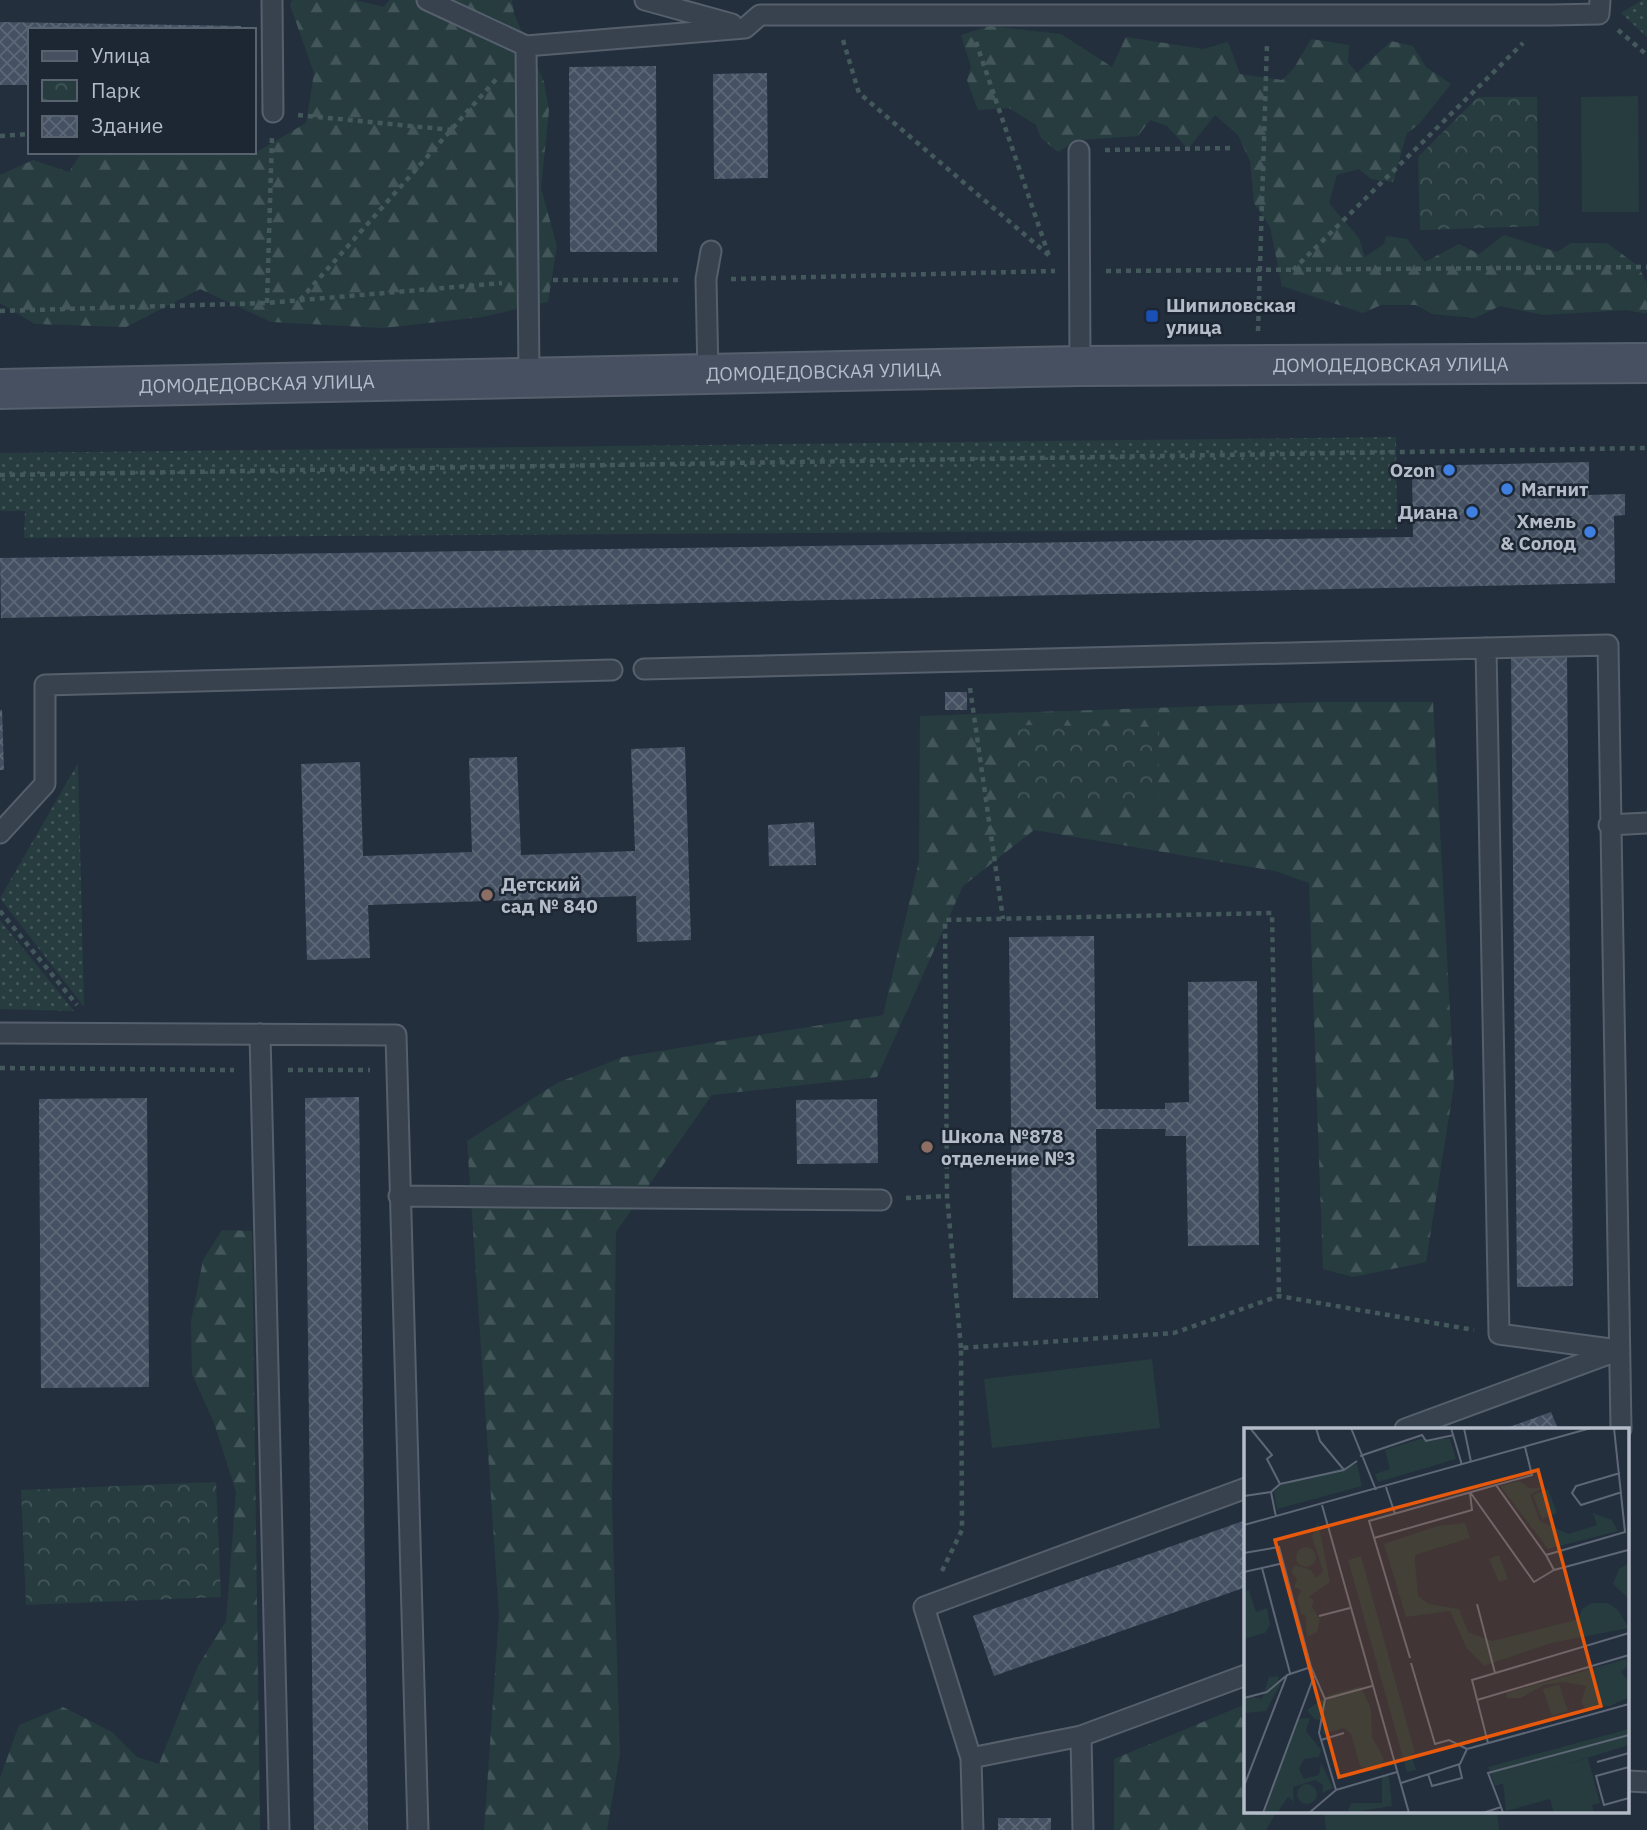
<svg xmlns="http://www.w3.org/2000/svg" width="1647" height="1830" font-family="'IBM Plex Sans',sans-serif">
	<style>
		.grass { fill: url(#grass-dots) }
		.forest { fill: url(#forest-firs) }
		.park { fill: url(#park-crowns) }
		.garden { fill: #263c3f }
		.building { fill: url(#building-cross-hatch) }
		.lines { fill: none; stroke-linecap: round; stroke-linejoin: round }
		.lane-casing { stroke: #565f6c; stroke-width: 23 }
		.secondary-casing { stroke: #565f6c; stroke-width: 42 }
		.path { stroke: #44595c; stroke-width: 4.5; stroke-dasharray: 5 5; stroke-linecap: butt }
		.lane { stroke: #38414e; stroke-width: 19 }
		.secondary { stroke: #465061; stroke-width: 38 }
		.transit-dot { fill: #1a4fb4; stroke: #1d2633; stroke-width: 2.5 }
		.shop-dot { fill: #3f7fe0; stroke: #1d2633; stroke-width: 2.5 }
		.education-dot { fill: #8d6e63; stroke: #1d2633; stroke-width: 2.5 }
		.labels { text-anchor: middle; stroke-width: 5; stroke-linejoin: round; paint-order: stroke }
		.poi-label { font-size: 19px; font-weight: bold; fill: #b4bcc9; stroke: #1d2633; text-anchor: start }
		.street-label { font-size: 19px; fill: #b4bcc9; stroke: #1d2633 }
		.inset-road { fill: none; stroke: #5e6776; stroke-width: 2 }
		.view { fill: #e8590c; fill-opacity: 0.15; stroke: #e8590c; stroke-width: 3.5 }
		.inset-edge { fill: none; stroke: #b4bcc9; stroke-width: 3.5 }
	</style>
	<defs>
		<pattern id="grass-dots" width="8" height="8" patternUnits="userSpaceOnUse" patternTransform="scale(1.75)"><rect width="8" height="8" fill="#263c3f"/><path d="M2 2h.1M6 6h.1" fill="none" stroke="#435659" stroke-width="1.8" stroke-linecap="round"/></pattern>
		<pattern id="forest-firs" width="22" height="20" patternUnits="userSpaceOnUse" patternTransform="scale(1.75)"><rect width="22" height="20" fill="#263c3f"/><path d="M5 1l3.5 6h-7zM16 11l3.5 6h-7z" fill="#435659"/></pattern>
		<pattern id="park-crowns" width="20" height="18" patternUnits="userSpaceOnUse" patternTransform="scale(1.75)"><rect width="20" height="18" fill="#263c3f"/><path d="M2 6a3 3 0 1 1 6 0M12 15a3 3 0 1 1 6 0" fill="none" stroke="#435659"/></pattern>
		<pattern id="building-cross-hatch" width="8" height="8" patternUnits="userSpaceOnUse" patternTransform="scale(1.75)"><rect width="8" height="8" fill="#455162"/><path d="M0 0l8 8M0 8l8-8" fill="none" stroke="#5d6877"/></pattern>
	</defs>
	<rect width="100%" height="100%" fill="#242f3e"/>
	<!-- grass -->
	<path class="grass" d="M1642,0H1647V37L1621,13Z
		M1396,437L1397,529L24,538L25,511H0V453Z
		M78,763L84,1007L0,898Z
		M0,920L74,1011L0,1009Z"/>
	<!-- forest -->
	<path class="forest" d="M292,0H354L384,7L389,0H512L514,14L544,82L549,110L541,188L557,246L548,302L482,317L384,328L271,322L200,289L126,327L35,324L0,303V175L33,160L69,172L82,152L253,154L306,123L314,73L290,5Z
		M990,26L1061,34L1112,67L1126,37L1203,49L1228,42L1240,74L1282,80L1294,68L1311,39L1349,45L1348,62L1357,73L1391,41L1413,46L1426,67L1451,84L1419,124L1407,133L1393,182L1371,179L1359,169L1337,175L1329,203L1359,238L1365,257L1384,244L1386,236L1407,239L1425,262L1459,244L1479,254L1504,235L1557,252L1571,243H1607L1638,266L1647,283V314L1626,310L1543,315L1500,306L1475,318L1432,314L1416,305H1381L1363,313L1282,286L1270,227L1254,203L1250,161L1238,135L1215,115L1188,149L1167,126L1150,120L1138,136L1078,140L1058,152L1041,138L1036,125L1009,108L978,110L967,80L971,67L961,35Z
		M1319,702H1433L1454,1085L1426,1262L1353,1277L1323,1269L1309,883L1275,871L1034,830L963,886L877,1077L712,1095L616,1232L612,1504L620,1754L607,1830H484L499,1615L467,1141L557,1083L623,1057L883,1015L919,861L920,716Z
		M222,1230L252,1231L260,1830H0V1778L19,1725L63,1707L112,1732L137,1757L159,1764L198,1666L226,1621L236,1492L214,1423L192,1374L191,1321L203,1260Z
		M1246,1704V1811H1277L1266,1830H1114V1759Z"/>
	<!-- park -->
	<path class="park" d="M1478,97H1537L1539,226L1420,230L1418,157Z
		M1018,725L1159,727L1158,807L1017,805Z
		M216,1482L221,1597L26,1605L21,1490Z"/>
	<!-- garden -->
	<path class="garden" d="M1638,96L1639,212H1582L1581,97Z
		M1152,1359L1160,1428L992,1448L984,1379Z
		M1324,1811H1497L1499,1830H1326Z"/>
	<!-- building -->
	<path class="building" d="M0,22L241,26V30H30V85H0Z
		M656,66L657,252H570L569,67Z
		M767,73L768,178L714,179L713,74Z
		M1589,462V495L1625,494V515L1614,516L1615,583L1,618L0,558L1413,537L1412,466Z
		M1567,656L1573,1286L1517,1287L1511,657Z
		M945,692H967V710H945Z
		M0,710H2L4,770H0Z
		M685,747L691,940L637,942L636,896L368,905L370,958L307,960L301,764L360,762L363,856L472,852L469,758L517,757L521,855L635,851L631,749Z
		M814,822L816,865L769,866L768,825Z
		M1094,936L1096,1109H1165V1103L1189,1102L1188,982L1257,981L1259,1245L1188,1246L1186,1136H1165L1166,1129H1096L1098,1298H1013L1009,937Z
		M359,1097L368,1830H314L305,1098Z
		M147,1098L149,1387L41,1388L39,1099Z
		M877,1099L878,1163L797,1164L796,1100Z
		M1551,1412L1558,1429H1504Z
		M1246,1520V1587L994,1676L973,1616Z
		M998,1818H1051V1830H998Z"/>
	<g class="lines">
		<defs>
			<path id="lane" d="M272,0L273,112
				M427,0L526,46L745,28L760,15H1551L1599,14L1600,0
				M645,0L732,24
				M526,46L529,376
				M1079,151L1080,366
				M708,375L706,279L711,251
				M1486,648L1499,1334L1618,1350
				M644,669L1608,645L1621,1429
				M1609,825L1647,823
				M0,833L45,784V685L612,670
				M0,1033L396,1035L418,1830
				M260,1034L279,1830
				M399,1196L881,1200
				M1405,1429L1614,1352
				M971,1758L924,1607L1246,1488
				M1628,1781L1647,1782
				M973,1830L971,1758L1081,1736
				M1083,1830L1081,1736L1246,1675"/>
			<g id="secondary">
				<path id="s1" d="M0,389L1080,366L1647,363"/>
			</g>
		</defs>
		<!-- lane casing -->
		<use href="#lane" class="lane-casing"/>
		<!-- secondary casing -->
		<use href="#secondary" class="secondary-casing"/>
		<!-- path -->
		<path class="path" d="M1618,30L1647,55
			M843,40L859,93L1052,258
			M976,42L1049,256
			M298,115L452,130
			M0,136L30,134
			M1105,150L1234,148
			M1293,270L1523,43
			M1106,271L1647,267
			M731,279L1055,271
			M553,280H681
			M300,300L499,76
			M267,303L272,136
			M0,311L267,303L502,283
			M1258,331L1267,43
			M0,475L1647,448
			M970,688L1003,919
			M0,911L77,1005
			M0,1068L234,1070
			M288,1070H370
			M906,1198L947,1196
			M961,1348L947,1196L945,920L1272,913L1279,1296
			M942,1571L962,1530L961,1348L1174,1333L1279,1296L1474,1330"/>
		<!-- lane -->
		<use href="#lane" class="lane"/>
		<!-- secondary -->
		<use href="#secondary" class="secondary"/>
	</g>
	<!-- markers -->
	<rect class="transit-dot" x="1145" y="309" width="14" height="14" rx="3.5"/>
	<g class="shop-dot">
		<circle cx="1449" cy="470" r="7"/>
		<circle cx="1507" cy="489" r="7"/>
		<circle cx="1472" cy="512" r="7"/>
		<circle cx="1590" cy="532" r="7"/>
	</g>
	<g class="education-dot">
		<circle cx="487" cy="895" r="7"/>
		<circle cx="927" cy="1147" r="7"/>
	</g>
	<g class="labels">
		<!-- poi labels -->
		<g class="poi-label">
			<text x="1166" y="312">Шипиловская<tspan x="1166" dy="22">улица</tspan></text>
			<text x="1435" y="477" text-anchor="end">Ozon</text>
			<text x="1521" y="496">Магнит</text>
			<text x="1458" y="519" text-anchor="end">Диана</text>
			<text x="1576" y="528" text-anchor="end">Хмель<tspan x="1576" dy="22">&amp; Солод</tspan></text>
			<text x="501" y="891">Детский<tspan x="501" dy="22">сад № 840</tspan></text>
			<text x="941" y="1143">Школа №878<tspan x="941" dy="22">отделение №3</tspan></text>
		</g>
		<!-- street labels -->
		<g class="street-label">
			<text dy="7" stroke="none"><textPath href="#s1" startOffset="1391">ДОМОДЕДОВСКАЯ УЛИЦА</textPath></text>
			<text dy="7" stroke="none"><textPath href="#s1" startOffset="824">ДОМОДЕДОВСКАЯ УЛИЦА</textPath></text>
			<text dy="7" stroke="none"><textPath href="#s1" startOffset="257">ДОМОДЕДОВСКАЯ УЛИЦА</textPath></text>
		</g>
	</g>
	<!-- overview -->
	<g transform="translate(1244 1428)">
		<rect width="385" height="385" fill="#242f3e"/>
		<path d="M176,11H206L212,31L134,54L131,46L146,41L141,22ZM113,36L118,58L33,81L30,64L37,57ZM117,128L171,325L167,326L172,342L163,344L104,132ZM5,162L12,184L23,180L26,197L21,205L0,211V164Z" fill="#263c3f"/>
		<path d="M276,53L285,60H299L286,67L296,93L324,106L353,97L349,85L368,92L374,103L304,121L256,58ZM74,94L86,154L65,169L70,172L68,179L76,191L73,204L63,209L61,187L57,186L53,171L57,162L50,159L53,151L47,144L51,137L67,142L72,150L79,143L68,109ZM221,95L226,110L171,127V132L174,168L185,176L215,181L224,204L248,213L335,191L338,181L348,175H364L374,182L385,200L307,215L240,238L222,219L206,183L162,189L140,116L194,98ZM385,135V171L369,156L375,141ZM382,231L384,237L377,244L385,254V269L366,278L341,280L337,274L342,258L319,254L300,257L277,270H263L262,265ZM34,248L36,257L22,283L0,285V267L18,271L25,249ZM117,258L127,281L128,309L140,331L137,342L129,343L116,338L107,306L100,300L78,306L81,293L70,291L63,282L85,267ZM66,290L62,303L77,322L75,329L60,331L55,341L60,351L75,347L77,335L89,360L78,365L79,357L71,352L49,359L50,374L44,369L33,385H19L53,291ZM385,301V317L251,358L244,339ZM138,346L145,349L148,378L103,385L107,375H138Z" fill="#263c3f"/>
		<path d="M52 129a10 10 0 1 1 20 0a10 10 0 1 1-20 0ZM154 163a9 9 0 1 1 18 0a9 9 0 1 1-18 0ZM315,256L324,283L308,288L299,261ZM344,330L356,375L348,377L350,385H310L306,371L262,383L259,354Z" fill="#263c3f"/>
		<path d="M304,61L313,85L298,91L289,67ZM255,127L264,151L255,154L245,131ZM53 366a10 10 0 1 1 20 0a10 10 0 1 1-20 0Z" fill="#263c3f"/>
		<path class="inset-road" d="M72,0L76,13L100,42L113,33M107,0L132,62M207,0L218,37M220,0L227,34M281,19L288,47L252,57L302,127L381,104L370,0M116,28L178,7L182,13L210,7M376,45L332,58L328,65L337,77L378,64M36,56L100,42M142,59L151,86M27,64L32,89M226,64L290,154L310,142M0,68L27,64L36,56L23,31L28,27L6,0M78,77L165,385M0,97L347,0M385,103V131M130,110L228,82L226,65M0,125L35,119L67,239L81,271L75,305L92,362L153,344M302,127L310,142L384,122M18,140L46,245M0,144L40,135M233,176L251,245M75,188L106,180M166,230L125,93L252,57M0,270L23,264L42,248M81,271L128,258M233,272L385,227M77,312L100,305M244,315L228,252L385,205M223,321L385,276M353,334L385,325M385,339L352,348L360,377L385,370M184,346L188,358L218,350L215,337M157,355L216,336L223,321L205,312L191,316L167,235M0,358L43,247L67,239M257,379L244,345L385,307M19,385L70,248M65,385L92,362M239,385L257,379L259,385"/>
		<path class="view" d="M294,42L357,278L95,349L31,112Z"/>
		<rect width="385" height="385" class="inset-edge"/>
	</g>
	<!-- legend -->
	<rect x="28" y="28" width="228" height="126" fill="#1d2633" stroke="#59626f" stroke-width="2"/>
	<rect x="42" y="51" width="35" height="10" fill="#465061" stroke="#59626f" stroke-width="2"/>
	<text x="91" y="63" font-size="21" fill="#b4bcc9">Улица</text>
	<rect x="42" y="80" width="35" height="21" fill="url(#park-crowns)" stroke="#59626f" stroke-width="2"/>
	<text x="91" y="98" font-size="21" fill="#b4bcc9">Парк</text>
	<rect x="42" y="116" width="35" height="21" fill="url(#building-cross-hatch)" stroke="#59626f" stroke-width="2"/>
	<text x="91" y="133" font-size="21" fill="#b4bcc9">Здание</text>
</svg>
